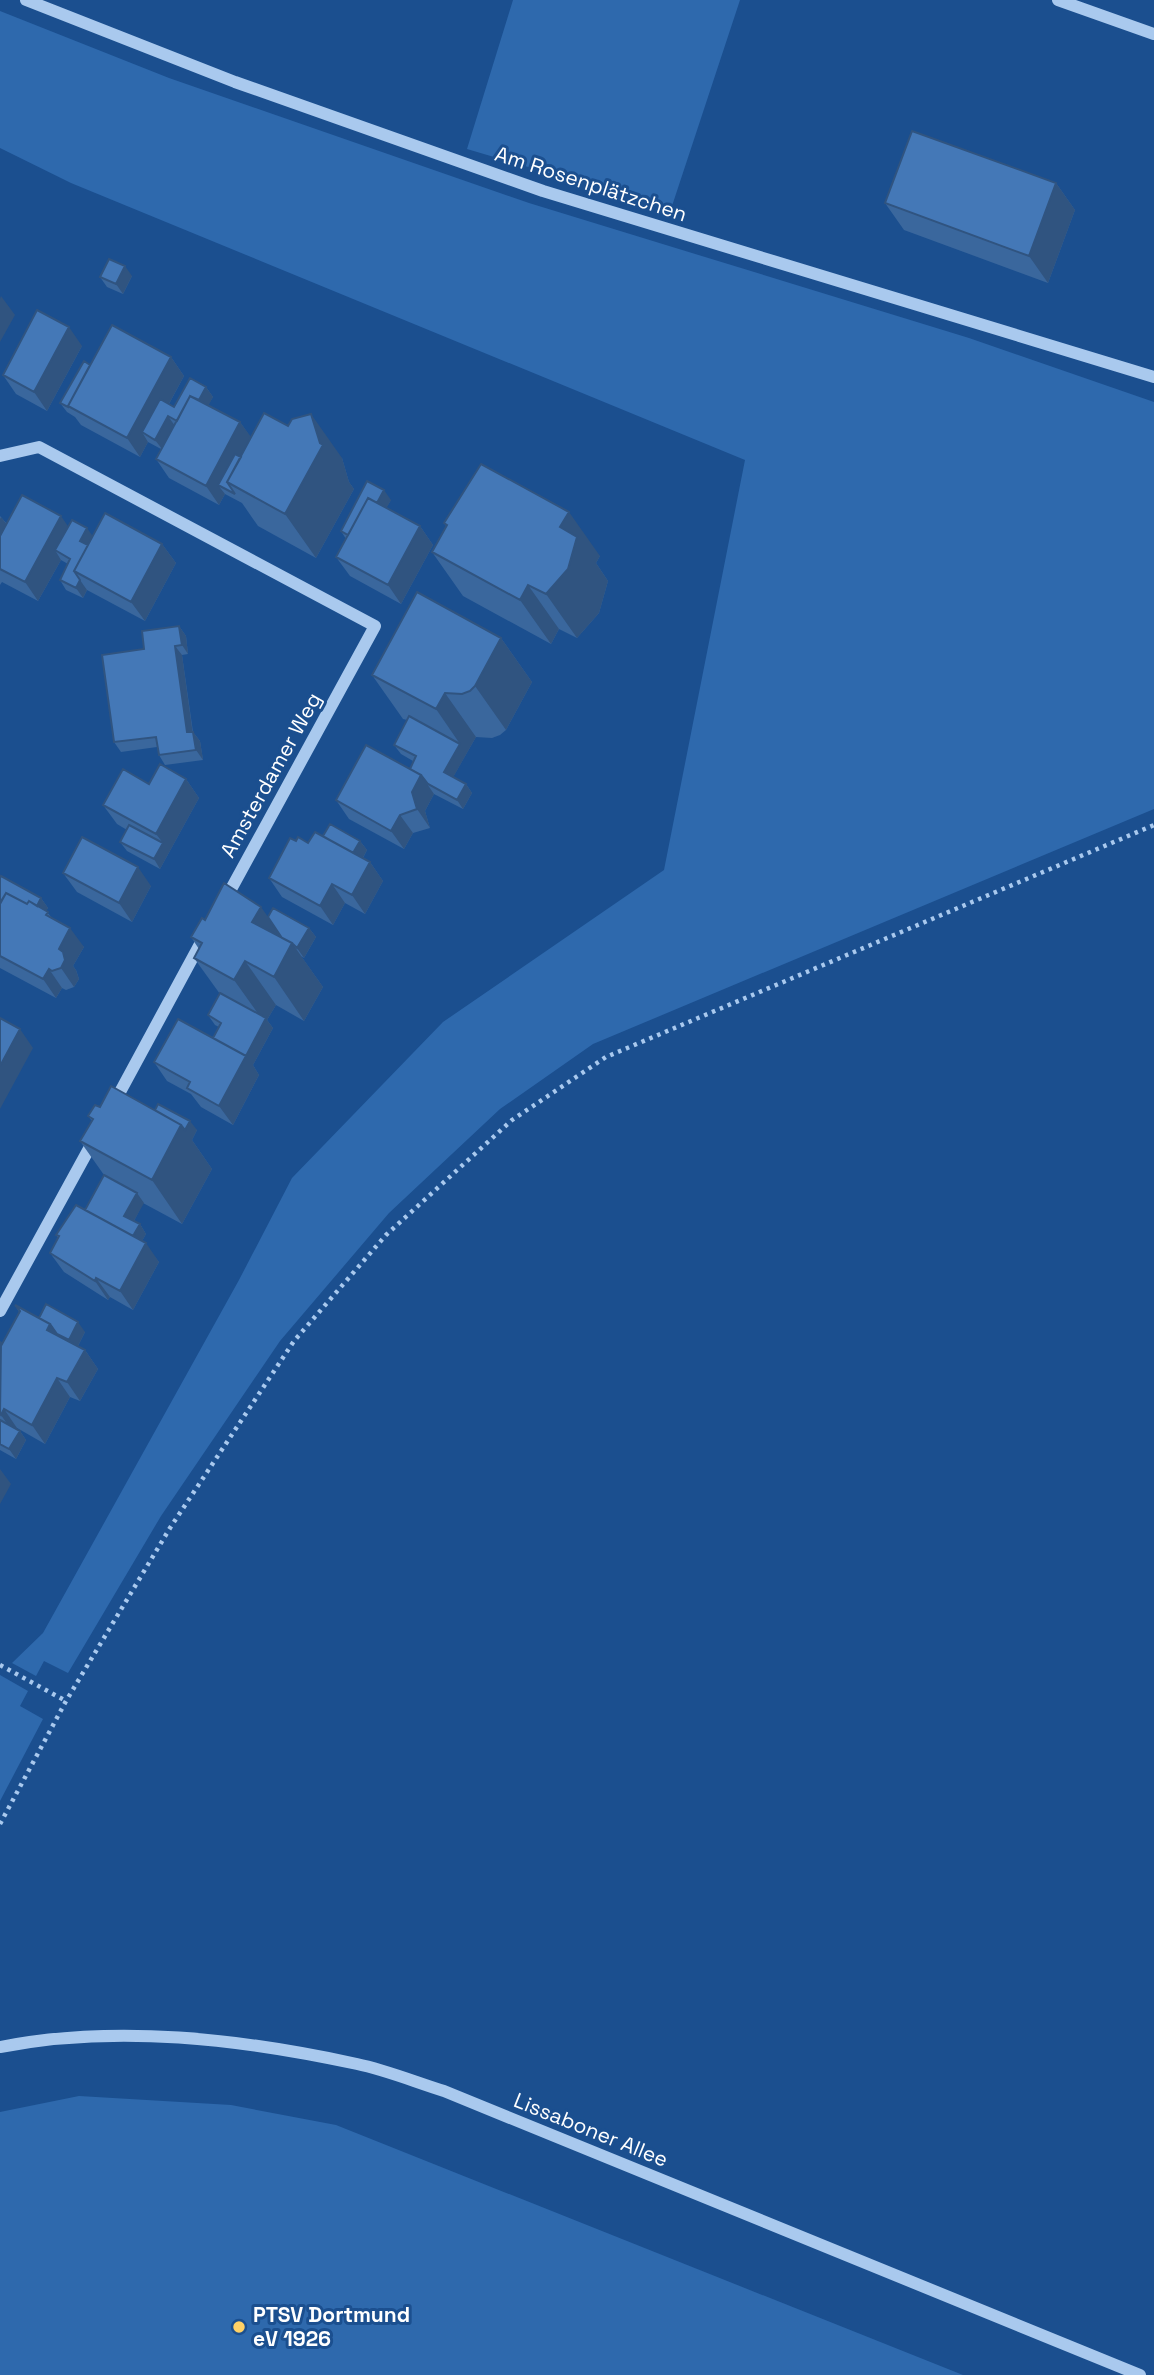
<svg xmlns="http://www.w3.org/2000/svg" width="1154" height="2375" font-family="'Space Grotesk',sans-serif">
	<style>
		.green { fill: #2e69ad }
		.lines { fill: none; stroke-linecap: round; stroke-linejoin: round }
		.path { stroke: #a9c9ee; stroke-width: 4.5; stroke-dasharray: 3.5 5; stroke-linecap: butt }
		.minor { stroke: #a9c9ee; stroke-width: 12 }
		.wall { fill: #3a679d }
		.shaded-wall { fill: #305480 }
		.building { fill: #4478b7; stroke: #305480; stroke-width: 2 }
		.poi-dot { fill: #ffd166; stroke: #1b4f8f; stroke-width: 2.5 }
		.labels { text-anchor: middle; stroke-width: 6; stroke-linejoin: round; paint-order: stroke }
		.street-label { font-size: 21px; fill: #fff; stroke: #1b4f8f }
		.poi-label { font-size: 21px; font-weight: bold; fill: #fff; stroke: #1b4f8f; text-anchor: start }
	</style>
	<rect width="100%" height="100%" fill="#1b4f8f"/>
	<!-- green -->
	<path class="green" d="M513,0H740L671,209L467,149Z
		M0,11L169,78L529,203L969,338L1154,402V809L593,1044L500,1109L389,1213L280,1341L161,1516L68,1673L44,1661L36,1676L12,1663L43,1633L239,1280L292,1178L443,1022L664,870L745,460L71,183L0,148Z
		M0,1675L28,1691L20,1706L43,1719L0,1801Z
		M79,2096L231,2105L336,2125L963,2375H0V2112Z"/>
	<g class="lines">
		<!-- path -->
		<path class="path" d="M0,1665L66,1701
			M0,1824L66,1701L170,1528L294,1341L386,1235L512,1120L606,1057L1154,825"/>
		<!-- minor -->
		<path class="minor" d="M26,0L235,82L543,191L1154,377
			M1058,0L1154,34
			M0,456L39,447L375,626L224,902
			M113,1105L206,933
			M0,1311L96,1136
			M0,2047C117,2024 241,2039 357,2064C386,2070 415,2082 444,2091L1140,2375"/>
	</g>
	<!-- wall -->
	<path class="wall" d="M1056,183L1075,210L1048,283L904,230L885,203Z
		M132,276L123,294L107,287L100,277Z
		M82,346L47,411L16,394L3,375Z
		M171,357L184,376L169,404L174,407L206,387L213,397L208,405L240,422L251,438L342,458L349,482L354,489L316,558L258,526L242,503L225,494L219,505L169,478L156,459L161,449L148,442L140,457L81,425L75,417L67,412L60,403L90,365Z
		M391,500L386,508L420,526L433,545L401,604L350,576L336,557L346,539L341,531Z
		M0,516L7,524L68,526L93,536L162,544L176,563L145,621L87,590L83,598L66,590L60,580L68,564L61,560L38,601L2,582L0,585Z
		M444,523L600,556L596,563L608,581L599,613L577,638L559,629L551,644L463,596L432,552L446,526Z
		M179,626L186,636L188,654L182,655L193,732L200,741L203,760L165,765L159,755L157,747L121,752L114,742Z
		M501,638L532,682L506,730L500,735L492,738L476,737L453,777L466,784L472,793L463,809L434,794L425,811L430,828L413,833L404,849L349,819L336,800L410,769L413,761L401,754L394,745L407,720L403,719L372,675Z
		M186,779L199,798L160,869L127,851L120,842L127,830L117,824L103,805L149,784Z
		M323,836L360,841L367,850L363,858L370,862L383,881L365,914L345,903L333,925L282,897L269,878L296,841L308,843Z
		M63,873L151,886L132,922L77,892Z
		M0,878L41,898L48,908L46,911L53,919L84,947L73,966L76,970L79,979L74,987L66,990L62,988L56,998L0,968Z
		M268,917L309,928L316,937L304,958L301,956L323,987L304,1021L276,1005L267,1020L273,1028L253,1065L259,1075L233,1125L201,1107L191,1094L167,1081L154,1062L213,1038L219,1027L215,1025L208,1015L220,994L194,958L199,949L191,937L205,920Z
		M100,1107L155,1110L197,1130L192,1140L212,1169L182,1224L143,1203L134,1221L140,1224L146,1234L142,1241L159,1262L133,1310L110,1297L108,1300L64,1272L50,1253L58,1238L56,1235L85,1210L104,1175L80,1141L92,1121L88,1116Z
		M15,1305L39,1318L85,1332L78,1346L85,1350L98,1369L80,1401L70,1397L45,1444L17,1428V1429L20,1431L26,1440L16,1459L0,1450V1348L19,1312Z"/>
	<!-- shaded-wall -->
	<path class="shaded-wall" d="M1056,183L1075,210L1048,283L1029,256Z
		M125,266L132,276L123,294L116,284Z
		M1,296L15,315L0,342V299Z
		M69,327L82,346L47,411L34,392Z
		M171,357L184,376L151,437L142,432L148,442L140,457L127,438Z
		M206,387L213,397L192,436L185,426Z
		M311,414L342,458L349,482L354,489L316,558L285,514L320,443Z
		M168,416L175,426L162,449L155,440Z
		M240,422L254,441L227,482L218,485L225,494L219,505L206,486Z
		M384,490L391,500L363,550L356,540Z
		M569,512L600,556L596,563L608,581L599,613L577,638L546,594L560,527Z
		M61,516L74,535L55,550L61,560L38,601L25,582Z
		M1,517L8,526L0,536V519Z
		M420,526L433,545L401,604L388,585Z
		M87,528L94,538L87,551L80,541Z
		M162,544L176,563L145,621L131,602Z
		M80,580L87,590L83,598L76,588Z
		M528,585L559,629L551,644L520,600Z
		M179,626L186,636L188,654L182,645Z
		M501,638L532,682L506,730L475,686Z
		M175,646L182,655L194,742L187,732Z
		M445,693L476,737L451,781L444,772L460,744L436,709Z
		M193,732L200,741L203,760L196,750Z
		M421,775L434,794L425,811L430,828L417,809L412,792Z
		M186,779L199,798L160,869L154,859L163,843L156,834Z
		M466,784L472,793L463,809L457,800Z
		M400,815L413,833L404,849L391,831Z
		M360,841L367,850L358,867L351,857Z
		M370,862L383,881L365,914L352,895Z
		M138,867L151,886L132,922L119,903Z
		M332,884L345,903L333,925L320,906Z
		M41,898L48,908L40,922L33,913Z
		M261,907L290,948L292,943L323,987L304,1021L274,977L252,922Z
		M70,928L84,947L73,966L76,970L79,979L74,987L61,968L59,949Z
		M309,928L316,937L304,958L297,948Z
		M245,961L276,1005L267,1020L273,1028L253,1065L259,1075L233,1125L219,1106L264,1022L234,980Z
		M49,969L62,988L56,998L43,979Z
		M20,1029L33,1048L0,1109V1066Z
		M190,1121L197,1130L192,1140L212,1169L182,1224L152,1180L181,1125Z
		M137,1193L144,1203L131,1226L124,1216Z
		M140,1224L146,1234L137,1250L130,1241Z
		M146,1243L159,1262L133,1310L120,1291Z
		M96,1278L110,1297L108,1300L95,1281Z
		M78,1322L85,1332L76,1350L69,1340Z
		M50,1324L64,1343L47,1330Z
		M85,1350L98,1369L80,1401L67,1382Z
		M57,1378L70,1397L45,1444L32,1425Z
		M4,1409L17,1428L14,1434L1,1415Z
		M20,1431L26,1440L16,1459L9,1449Z
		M0,1469L11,1484L0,1504Z"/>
	<!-- building -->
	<path class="building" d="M912,131L1056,183L1029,256L885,203Z
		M109,259L125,266L116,284L100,277Z
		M37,310L69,327L34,392L3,375Z
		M112,325L171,357L127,438L68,406Z
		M84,361L90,365L68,406V407L60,403Z
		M190,378L206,387L199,400L190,396L177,421L168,416L155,440L142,432L160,399L174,407Z
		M190,396L240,422L206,486L156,459Z
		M264,413L288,426L292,419L311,414L320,443L323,445L285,514L227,482Z
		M235,454L241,457L227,482L235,494L218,485Z
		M481,464L569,512L560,527L577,537L568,569L546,594L528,585L520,600L432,552L447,525L444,523Z
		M367,481L384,490L377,503L368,498L348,535L341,531Z
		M22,495L61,516L25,582L0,569V536Z
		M368,498L420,526L388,585L336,557Z
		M105,513L162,544L131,602L74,571Z
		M72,520L87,528L80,541L88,545L74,571L80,580L76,588L60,580L70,559L55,550Z
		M417,592L501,638L475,686L470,691L462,694L445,693L436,709L372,675Z
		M179,626L182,645L175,646L187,732H193L196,750L159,755L156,737L114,742L102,655L144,649L142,631Z
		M409,716L460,744L444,772L466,784L457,800L428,784L421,775L410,769L416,756L394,745Z
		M366,745L421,775L412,792L417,809L400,815L391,831L336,800Z
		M160,764L186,779L156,834L103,805L123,769L149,784Z
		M330,824L360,841L353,853L323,836Z
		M129,825L163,843L154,859L120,842Z
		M315,832L370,862L352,895L332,884L320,906L269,878L290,838L296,841L298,837L308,843Z
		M82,837L138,867L119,903L63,873Z
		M1,876L41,898L37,906L29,901L27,904L6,893L0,903V878Z
		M224,883L261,907L252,922L292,943L274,977L245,961L234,980L194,958L202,943L191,937L202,918L205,920Z
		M6,893L27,904L29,901L48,912L46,915L70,928L59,949L63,952L65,960L61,968L52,971L49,969L43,979L0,956V904Z
		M273,908L309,928L297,948L292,943L282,938L268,917Z
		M220,993L266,1018L246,1056L213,1038L221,1023L208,1015Z
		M0,1018L20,1029L0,1066Z
		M178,1019L246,1056L219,1106L187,1088L190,1082L154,1062Z
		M111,1086L181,1125L152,1180L80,1141L93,1119L88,1116L95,1105L100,1107Z
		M158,1104L190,1121L185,1130L181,1125L155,1110Z
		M104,1175L137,1193L124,1216L140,1224L133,1236L85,1210Z
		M76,1205L146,1243L120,1291L96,1278L95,1281L50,1253L59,1236L56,1235Z
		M46,1304L78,1322L69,1340L57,1334L50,1324L39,1318Z
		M15,1305L50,1324L47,1330L85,1350L67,1382L57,1378L32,1425L4,1409L1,1415L0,1414L1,1343L2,1344L20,1311Z
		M0,1420L20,1431L9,1449L0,1444Z"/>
	<!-- markers -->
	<circle class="poi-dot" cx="239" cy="2327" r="7"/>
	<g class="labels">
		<!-- street labels -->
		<g class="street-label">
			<text transform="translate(591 184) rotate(18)" y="7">Am Rosenplätzchen</text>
			<text transform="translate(271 775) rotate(-61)" y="7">Amsterdamer Weg</text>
			<text transform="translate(591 2130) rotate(22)" y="7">Lissaboner Allee</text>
		</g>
		<!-- poi labels -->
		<g class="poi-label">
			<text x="253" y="2322">PTSV Dortmund<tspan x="253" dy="24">eV 1926</tspan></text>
		</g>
	</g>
</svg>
